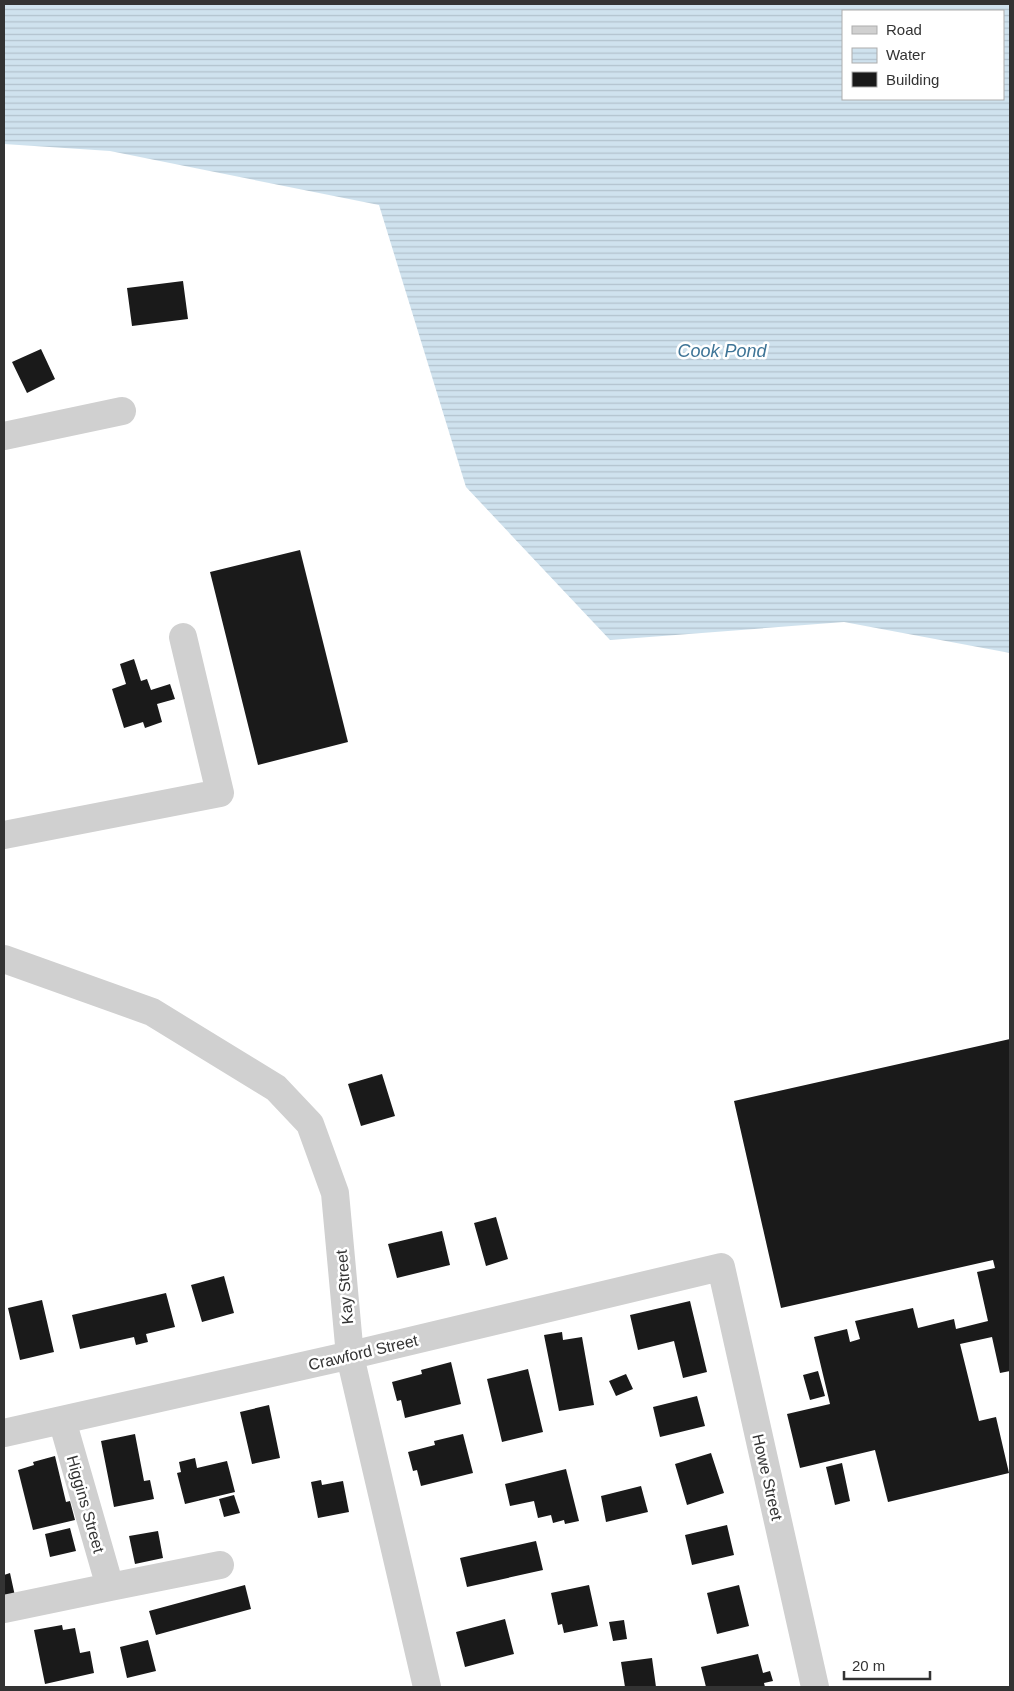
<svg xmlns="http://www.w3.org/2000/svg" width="1014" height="1691" font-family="Helvetica,sans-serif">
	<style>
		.water { fill: url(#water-rules); fill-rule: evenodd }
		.building { fill: #1a1a1a }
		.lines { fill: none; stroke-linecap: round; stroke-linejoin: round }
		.minor { stroke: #d0d0d0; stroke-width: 28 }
		.labels { text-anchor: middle; stroke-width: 5; stroke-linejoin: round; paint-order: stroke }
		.street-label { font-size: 16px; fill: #333; stroke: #fff }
		.water-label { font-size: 18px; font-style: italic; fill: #3f7597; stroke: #fff }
	</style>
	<defs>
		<pattern id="water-rules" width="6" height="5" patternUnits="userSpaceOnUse" patternTransform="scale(1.25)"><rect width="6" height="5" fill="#cfe2ee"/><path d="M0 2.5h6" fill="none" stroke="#b2c2cd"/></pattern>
	</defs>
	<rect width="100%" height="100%" fill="#fff"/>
	<!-- water -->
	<path class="water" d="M4,4H1010V653L844,622L610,640L466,487L379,205L110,151L4,144ZM843,11H1003V99H843Z"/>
	<!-- building -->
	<path class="building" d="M183,281L188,319L132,326L127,288Z
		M41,349L55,379L27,393L12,362Z
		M300,550L348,742L258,765L210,572Z
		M134,659L141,681L147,679L151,690L170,684L175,699L157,704L162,722L145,728L143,722L124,728L112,689L126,684L120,664Z
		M1010,1039V1371L1000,1373L992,1337L960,1344L979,1421L996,1417L1009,1473L888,1502L875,1450L800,1468L787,1414L830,1404L814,1337L847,1329L850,1342L860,1339L855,1321L913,1308L918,1328L954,1319L956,1329L988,1321L977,1272L995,1268L993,1260L781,1308L734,1101Z
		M382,1074L395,1116L361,1126L348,1084Z
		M496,1217L508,1259L486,1266L474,1223Z
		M442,1231L450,1265L397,1278L388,1244Z
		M224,1276L234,1313L202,1322L191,1285Z
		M166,1293L175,1327L146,1334L148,1342L136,1345L134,1337L80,1349L72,1315Z
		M42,1300L54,1352L20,1360L8,1308Z
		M690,1301L707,1372L683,1378L674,1341L638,1350L630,1315Z
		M562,1332L563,1340L582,1337L594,1405L559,1411L544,1335Z
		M451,1362L461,1404L405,1418L401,1400L397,1401L392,1382L422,1374L421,1370Z
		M528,1369L543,1432L502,1442L487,1379Z
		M818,1371L825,1396L810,1400L803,1375Z
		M626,1374L633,1389L616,1396L609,1381Z
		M697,1396L705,1426L660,1437L653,1407Z
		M269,1405L280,1458L252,1464L240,1412Z
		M135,1434L144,1481L150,1480L154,1499L114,1507L101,1441Z
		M463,1434L473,1473L421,1486L417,1470L413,1471L408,1452L435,1445L434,1441Z
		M711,1453L724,1493L687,1505L675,1464Z
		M55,1456L66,1502L70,1501L75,1520L33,1530L18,1470L34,1465L33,1462Z
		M195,1458L197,1468L227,1461L235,1492L185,1504L177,1473L181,1472L179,1462Z
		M842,1463L850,1501L835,1505L826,1467Z
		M566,1469L579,1521L565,1524L564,1520L553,1523L551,1515L538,1518L534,1501L510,1506L505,1484Z
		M321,1480L322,1485L343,1481L349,1512L318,1518L311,1482Z
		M641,1486L648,1512L606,1522L601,1496Z
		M234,1495L240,1513L224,1517L219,1499Z
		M727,1525L734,1555L692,1565L685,1535Z
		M70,1528L76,1551L50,1557L45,1534Z
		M158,1531L163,1558L135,1564L129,1536Z
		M536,1541L543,1570L467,1587L460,1558Z
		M10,1573L15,1596L4,1599V1575Z
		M245,1585L251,1609L156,1635L149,1611Z
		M589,1585L598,1626L564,1633L562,1624L558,1625L551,1593Z
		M739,1585L749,1626L717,1634L707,1593Z
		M505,1619L514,1654L465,1667L456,1632Z
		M624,1620L627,1639L613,1641L609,1622Z
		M62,1625L63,1630L75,1628L80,1653L90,1651L94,1673L45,1684L34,1630Z
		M148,1640L156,1671L127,1678L120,1647Z
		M758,1654L763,1673L770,1671L773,1681L764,1683L765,1687H706L701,1667Z
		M652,1658L656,1687H625L621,1662Z"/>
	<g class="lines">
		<!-- minor -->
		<path class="minor" d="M4,436L122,411
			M4,835L220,793L183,637
			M4,959L152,1012L276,1088L310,1124L335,1193L350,1356L427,1687
			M4,1433L360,1353L721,1267L815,1687
			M110,1587L220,1565
			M4,1609L110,1587L62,1420"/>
	</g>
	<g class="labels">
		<!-- street labels -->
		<g class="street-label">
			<text transform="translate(344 1287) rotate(-95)" y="6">Kay Street</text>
			<text transform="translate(363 1352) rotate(-13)" y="6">Crawford Street</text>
			<text transform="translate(768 1477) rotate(77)" y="6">Howe Street</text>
			<text transform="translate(86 1504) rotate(74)" y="6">Higgins Street</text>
		</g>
		<!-- water labels -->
		<g class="water-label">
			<text x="722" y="357">Cook Pond</text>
		</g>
	</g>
	<!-- border -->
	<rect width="1014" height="1691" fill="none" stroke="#333333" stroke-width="10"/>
	<!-- legend -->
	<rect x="842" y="10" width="162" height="90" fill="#ffffff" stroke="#adadad"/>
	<rect x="852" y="26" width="25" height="8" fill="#d0d0d0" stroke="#adadad"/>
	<text x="886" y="35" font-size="15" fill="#333333">Road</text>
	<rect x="852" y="48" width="25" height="15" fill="url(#water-rules)" stroke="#adadad"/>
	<text x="886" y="60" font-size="15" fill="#333333">Water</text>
	<rect x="852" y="72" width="25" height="15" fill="#1a1a1a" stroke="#adadad"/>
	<text x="886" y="85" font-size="15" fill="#333333">Building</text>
	<!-- scale -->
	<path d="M844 1671v8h86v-8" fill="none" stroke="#333333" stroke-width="2.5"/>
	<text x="852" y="1671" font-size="15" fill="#333333" stroke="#ffffff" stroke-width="4" paint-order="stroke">20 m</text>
</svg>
